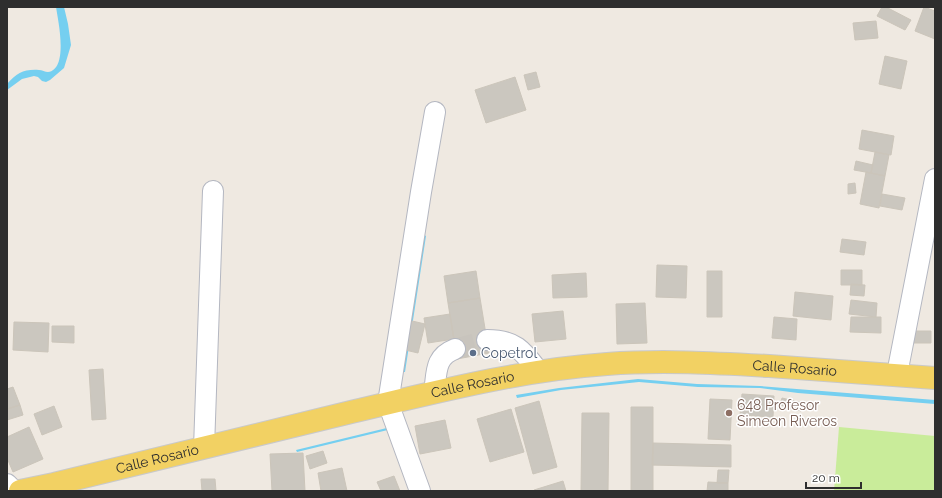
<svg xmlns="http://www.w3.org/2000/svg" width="942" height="498" font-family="Raleway,sans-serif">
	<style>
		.pitch { fill: #c9ec9a }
		.water { fill: #75cff0 }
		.building { fill: #cbc7bf; stroke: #cbc5ba }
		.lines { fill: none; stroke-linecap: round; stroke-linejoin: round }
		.minor-tunnel { stroke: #c8c4bd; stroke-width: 20; stroke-dasharray: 20 10; stroke-linecap: butt }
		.minor-casing { stroke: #b4b7c1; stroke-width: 22 }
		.major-casing { stroke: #c9c9c9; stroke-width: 24 }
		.minor { stroke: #fff; stroke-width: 20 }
		.major { stroke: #f2d163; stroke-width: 22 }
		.service-dot { fill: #5c6f8a; stroke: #fff; stroke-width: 1.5 }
		.education-dot { fill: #8d6e63; stroke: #fff; stroke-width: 1.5 }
		.labels { text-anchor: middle; stroke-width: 3; stroke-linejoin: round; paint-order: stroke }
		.service-label { font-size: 14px; fill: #4e5e75; stroke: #fff; text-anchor: start }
		.street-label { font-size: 14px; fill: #2e2e2e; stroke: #fff }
		.education-label { font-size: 14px; fill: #785e54; stroke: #fff; text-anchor: start }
	</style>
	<rect width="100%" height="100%" fill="#efe9e1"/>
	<!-- pitch -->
	<path class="pitch" d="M839,427L935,436V491H834Z"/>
	<!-- water -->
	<path class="water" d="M56,7H64L68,24L71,45L64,68L50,80L46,82L42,81L38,77L34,76L22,79L7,90V84C17,73 24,69 39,70C42,70 45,72 48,72C69,69 58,20 56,7Z
		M424,235L426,236L405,372H403Z
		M638,379L697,384L760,386L935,400V404L798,393L760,388L698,387L639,382L561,390L517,398L516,395L559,388Z
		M395,426L396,428L297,452L296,450Z"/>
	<!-- building -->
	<path class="building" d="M882,7H886L911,20L905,30L877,16Z
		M924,7L935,11V39L915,31Z
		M876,21L878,38L855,40L853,23Z
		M885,56L907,61L901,89L879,84Z
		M536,72L540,87L528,90L524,75Z
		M515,77L526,110L486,123L475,90Z
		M862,130L894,136L891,155L859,149Z
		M875,152L889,155L885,176L871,173Z
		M856,161L873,165L871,173L854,170Z
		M866,172L885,176L879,208L860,204Z
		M855,183L856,193L848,194V184Z
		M882,194L905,198L902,210L880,206Z
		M842,239L866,242L864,255L840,252Z
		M657,265L687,266L686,298L656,297Z
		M841,270H862V285H841Z
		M476,271L480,298L448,303L444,276Z
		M707,271H722V317H707Z
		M586,273L587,297L553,298L552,275Z
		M851,284L865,285L864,296L850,295Z
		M795,292L833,296L831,320L793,316Z
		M480,298L489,353L457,359L448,303Z
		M851,300L877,303L876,317L849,314Z
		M645,303L647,343L617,344L616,304Z
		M563,311L566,339L535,342L532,314Z
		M450,314L454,339L428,343L424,318Z
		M774,317L797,319L796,340L772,338Z
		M851,317H881V333L850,332Z
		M408,320L425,324L418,353L401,349Z
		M14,322L49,323L48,352L13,350Z
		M52,326H74V343L52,342Z
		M912,331H931V343H913Z
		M103,369L106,419L92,420L89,370Z
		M13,387L20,405L7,409V389Z
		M742,394L774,396L773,417L740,415Z
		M782,398L803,403L801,411L780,405Z
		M710,399L732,400L730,440L708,439Z
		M539,401L557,467L533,474L515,408Z
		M20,405L23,415L7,420V409Z
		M54,406L62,427L42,435L34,414Z
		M631,407H653V491H631Z
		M511,409L524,452L490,462L477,419Z
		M582,413H609L608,491H581Z
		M445,420L451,448L420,454L415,426Z
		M29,427L43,459L13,472L7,458V437Z
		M653,443L731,445V467L652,465Z
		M323,451L327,463L310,469L306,456Z
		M303,453L305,491H272L270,454Z
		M342,468L347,491H321L318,473Z
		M718,470H729L728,483H717Z
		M394,476L400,491H381L377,482Z
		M201,479H215L216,491H202Z
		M563,481L566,491H535L534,490Z
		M708,482L728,483V491H707Z"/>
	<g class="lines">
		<!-- minor-tunnel -->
		<path class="minor-tunnel" d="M455,349L487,340"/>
		<defs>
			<path id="minor" d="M487,340C516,340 523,351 539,372
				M897,374L935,179
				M434,393C437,373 434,357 455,349
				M204,448L213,191
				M7,484L14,491
				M420,491L388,403L421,192L435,112"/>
			<g id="major">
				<path id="s1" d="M20,491L54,484C151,460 249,437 347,413C432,393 519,370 607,364C661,360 715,363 769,366C825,370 880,374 935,378"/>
			</g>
		</defs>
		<!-- minor casing -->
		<use href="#minor" class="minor-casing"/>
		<!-- major casing -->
		<use href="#major" class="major-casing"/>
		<!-- minor -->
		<use href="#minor" class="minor"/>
		<!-- major -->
		<use href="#major" class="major"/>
	</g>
	<!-- markers -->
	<circle class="service-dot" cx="473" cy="353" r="4"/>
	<circle class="education-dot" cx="729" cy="413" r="4"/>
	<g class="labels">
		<!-- service labels -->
		<g class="service-label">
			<text x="481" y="358">Copetrol</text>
		</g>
		<!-- street labels -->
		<g class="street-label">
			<text dy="5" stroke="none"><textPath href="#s1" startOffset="789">Calle Rosario</textPath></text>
			<text dy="5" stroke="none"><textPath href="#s1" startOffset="465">Calle Rosario</textPath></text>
			<text dy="5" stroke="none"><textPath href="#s1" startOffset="141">Calle Rosario</textPath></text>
		</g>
		<!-- education labels -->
		<g class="education-label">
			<text x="737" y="410">648 Profesor<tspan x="737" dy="16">Simeon Riveros</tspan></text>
		</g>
	</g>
	<!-- border -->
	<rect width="942" height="498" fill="none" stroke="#2e2e2e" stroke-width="16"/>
	<!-- scale -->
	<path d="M806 482v6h55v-6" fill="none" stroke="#2e2e2e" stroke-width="2"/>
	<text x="812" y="482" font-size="12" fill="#2e2e2e" stroke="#ffffff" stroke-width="3" paint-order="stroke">20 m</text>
</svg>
